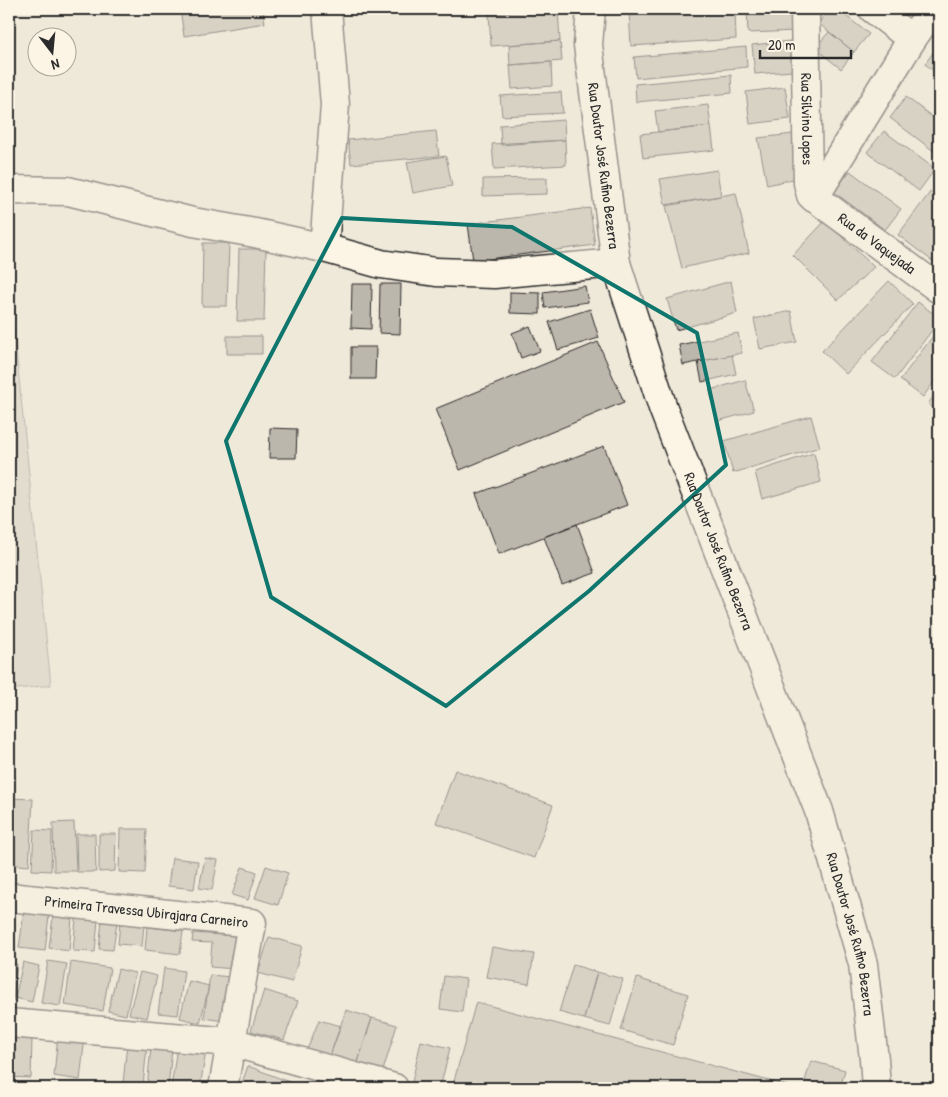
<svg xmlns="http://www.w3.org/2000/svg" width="948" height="1097" font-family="'Patrick Hand',sans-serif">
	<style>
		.green { fill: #d2cdc0; stroke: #7e7c76 }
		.building { fill: #bcb7ac; stroke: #2b2b2b }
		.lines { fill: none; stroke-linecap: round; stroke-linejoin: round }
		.minor-casing { stroke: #2b2b2b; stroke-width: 31 }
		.major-casing { stroke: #2b2b2b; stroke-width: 31 }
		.minor { stroke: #fcf5e5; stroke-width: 28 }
		.major { stroke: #fcf5e5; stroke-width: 28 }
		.marked { fill: none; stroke: #0f766e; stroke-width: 4; stroke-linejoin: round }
		.labels { text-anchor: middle; stroke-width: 4; stroke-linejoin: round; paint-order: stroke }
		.street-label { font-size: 15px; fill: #2b2b2b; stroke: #fcf5e5 }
	</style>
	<rect width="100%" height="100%" fill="#efe9da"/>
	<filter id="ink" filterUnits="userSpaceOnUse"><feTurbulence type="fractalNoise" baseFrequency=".02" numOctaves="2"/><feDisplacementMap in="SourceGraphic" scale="10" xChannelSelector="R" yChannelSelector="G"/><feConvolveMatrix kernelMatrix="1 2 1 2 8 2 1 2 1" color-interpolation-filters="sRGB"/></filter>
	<g filter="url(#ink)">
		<!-- green -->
		<path class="green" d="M9,283L51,685L9,690Z"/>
		<!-- building -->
		<path class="building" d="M180,9H263L265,23L184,36Z
			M558,9L560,41L491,46L489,14Z
			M660,9H735L736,39L631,46L629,11Z
			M747,9H795L796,31L748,33Z
			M830,9H837L869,34L854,52L818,23Z
			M829,32L854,52L841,69L815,48Z
			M560,41L562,61L510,65L509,45Z
			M790,41L792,71L755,74L752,45Z
			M939,44V75L925,64Z
			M746,47L747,67L636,78L634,57Z
			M551,62L552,86L512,89L510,65Z
			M731,75L732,93L636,102L635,84Z
			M785,87L790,119L750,124L746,92Z
			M561,92L563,113L502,116L500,96Z
			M906,97L939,122V155L890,118Z
			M708,105L711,126L658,132L655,111Z
			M564,120L565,140L501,145L500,125Z
			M711,126L714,150L643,158L640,134Z
			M436,131L439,156L351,164L348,140Z
			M884,131L935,169L919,191L867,152Z
			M793,134L798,178L767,185L758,138Z
			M565,140L566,165L494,169L492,144Z
			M446,156L452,186L413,193L407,162Z
			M717,170L721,196L665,205L660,179Z
			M850,171L901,209L885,230L834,192Z
			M547,178V194L483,196V179Z
			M931,191L939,197V266L898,235Z
			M736,193L749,253L682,268L666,206Z
			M590,208L595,245L473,261L468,224Z
			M825,221L874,267L838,300L793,255Z
			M203,243H229L227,306H202Z
			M239,249H266L264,321H237Z
			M731,281L737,313L676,330L667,299Z
			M889,281L913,304L846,374L822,351Z
			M352,284H372L371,329L351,328Z
			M380,284H401L400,334L379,333Z
			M585,286L588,302L545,308L543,292Z
			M510,292L540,293V314L510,313Z
			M918,302L939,318V321L895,379L872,362Z
			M590,309L599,338L558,350L549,322Z
			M791,311L797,342L760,349L754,319Z
			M530,326L540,351L521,358L512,333Z
			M939,328V375L923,397L900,380Z
			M738,333L742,353L683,365L679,345Z
			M227,336H262V354H227Z
			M598,342L624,402L460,470L435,409Z
			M351,347H376L375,379H351Z
			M732,355L736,374L702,382L698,362Z
			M745,380L754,411L718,421L710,390Z
			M939,389V412L928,404Z
			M811,416L820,447L733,473L724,441Z
			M270,428L297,429L296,458H269Z
			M604,446L627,505L499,554L476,494Z
			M814,453L821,482L762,499L755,472Z
			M577,524L595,573L562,585L544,537Z
			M455,770L553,805L534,858L436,823Z
			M10,798L33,799L29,866L9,864Z
			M74,822L76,871H54L53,823Z
			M120,829H147L145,873L119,872Z
			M34,830L52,831L51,871L32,870Z
			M76,834H95L96,872H77Z
			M99,834H116L115,871L99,872Z
			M172,858L198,861L194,889L168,886Z
			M205,858L218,860L212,890L199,888Z
			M266,866L288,873L278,905L255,898Z
			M242,867L257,872L248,900L232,895Z
			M24,912L49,915L45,951L19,948Z
			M53,916L72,919L69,951L49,948Z
			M76,919L98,920L95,952L73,951Z
			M102,921L117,922L113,950L99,949Z
			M120,923L144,925L142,946L118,944Z
			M147,927L183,931L180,954L145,950Z
			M193,933L237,936L235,969L210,967L212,943L192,942Z
			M269,937L302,946L292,982L258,973Z
			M492,947L534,954L529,984L486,977Z
			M48,961L67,964L60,1006L41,1003Z
			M23,962L39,966L32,1002L15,998Z
			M71,962L110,968L103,1011L65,1005Z
			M9,963L17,964L13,1001L9,1000Z
			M573,965L597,972L584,1019L559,1012Z
			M164,968L184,971L178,1015L158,1013Z
			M118,969L135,973L126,1015L108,1011Z
			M140,972L157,976L147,1018L129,1014Z
			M597,972L623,979L610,1026L584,1019Z
			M210,975L231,977L224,1021L204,1018Z
			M444,976L466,979L462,1012L440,1009Z
			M637,978L688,994L673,1045L621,1030Z
			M189,981L209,986L200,1023L180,1018Z
			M264,990L298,1001L284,1040L251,1031Z
			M476,1002L795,1088H452Z
			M346,1010L372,1018L357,1065L329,1058Z
			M372,1018L397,1025L382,1074L357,1065Z
			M319,1020L341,1026L329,1058L307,1050Z
			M58,1034L85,1037L80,1080L54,1076Z
			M9,1037L32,1038L31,1078L9,1077Z
			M421,1041L450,1048L440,1088L412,1082Z
			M127,1043L147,1046L143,1086L123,1084Z
			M151,1047L172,1049L168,1088H147Z
			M177,1047L206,1051L200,1088H171Z
			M811,1061L845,1070L840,1088H833L805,1081Z
			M248,1066L305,1088H240Z"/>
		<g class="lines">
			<defs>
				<g id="minor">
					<path id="s1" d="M805,9L808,183L811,195L939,289"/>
					<path d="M873,9L912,39"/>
					<path d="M9,190L68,191L193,222L255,233L324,248L381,264L436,272L494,274L616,263"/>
					<path d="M814,198L912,39L933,9"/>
					<path d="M324,248L335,105L327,9"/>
					<path id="s2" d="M9,897L252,923L223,1088"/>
					<path d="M9,1023L231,1042L394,1088"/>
				</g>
				<g id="major">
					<path id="s3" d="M591,9L588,45L616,263L663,408L819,811L863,964L874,1059L876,1088"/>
				</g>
			</defs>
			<!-- minor casing -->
			<use href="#minor" class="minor-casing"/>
			<!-- major casing -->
			<use href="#major" class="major-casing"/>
			<!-- minor -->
			<use href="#minor" class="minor"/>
			<!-- major -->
			<use href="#major" class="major"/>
		</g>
	</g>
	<!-- marked area -->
	<path d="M0 0H948V1097H0ZM342,218L512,227L697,333L726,465L589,591L446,706L271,597L226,441Z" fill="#efe9da" fill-opacity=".55" fill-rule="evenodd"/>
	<path class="marked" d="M342,218L512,227L697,333L726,465L589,591L446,706L271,597L226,441Z"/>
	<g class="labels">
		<!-- street labels -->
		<g class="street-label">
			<text dy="5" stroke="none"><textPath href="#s1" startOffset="110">Rua Silvino Lopes</textPath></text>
			<text dy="5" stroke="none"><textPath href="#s3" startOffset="158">Rua Doutor José Rufino Bezerra</textPath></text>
			<text dy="5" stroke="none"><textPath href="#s1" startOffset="268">Rua da Vaquejada</textPath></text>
			<text dy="5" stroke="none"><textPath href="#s3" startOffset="562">Rua Doutor José Rufino Bezerra</textPath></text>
			<text dy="5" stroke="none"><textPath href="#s2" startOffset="138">Primeira Travessa Ubirajara Carneiro</textPath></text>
			<text dy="5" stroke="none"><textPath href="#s3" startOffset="968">Rua Doutor José Rufino Bezerra</textPath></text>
		</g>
	</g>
	<!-- margin -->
	<rect width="948" height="1097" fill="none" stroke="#fcf5e5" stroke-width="30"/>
	<rect x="15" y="15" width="918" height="1067" fill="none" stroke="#2b2b2b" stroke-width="2" filter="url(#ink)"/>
	<!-- north arrow -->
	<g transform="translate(52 52) rotate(164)"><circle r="24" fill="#fcf5e5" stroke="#a8a49b"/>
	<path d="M0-4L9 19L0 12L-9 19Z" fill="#2b2b2b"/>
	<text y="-8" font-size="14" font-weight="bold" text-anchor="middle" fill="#2b2b2b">N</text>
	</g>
	<!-- scale -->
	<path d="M760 50v8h91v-8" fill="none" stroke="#2b2b2b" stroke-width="2.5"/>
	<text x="768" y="50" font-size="15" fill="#2b2b2b" stroke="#fcf5e5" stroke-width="4" paint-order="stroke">20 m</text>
</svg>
